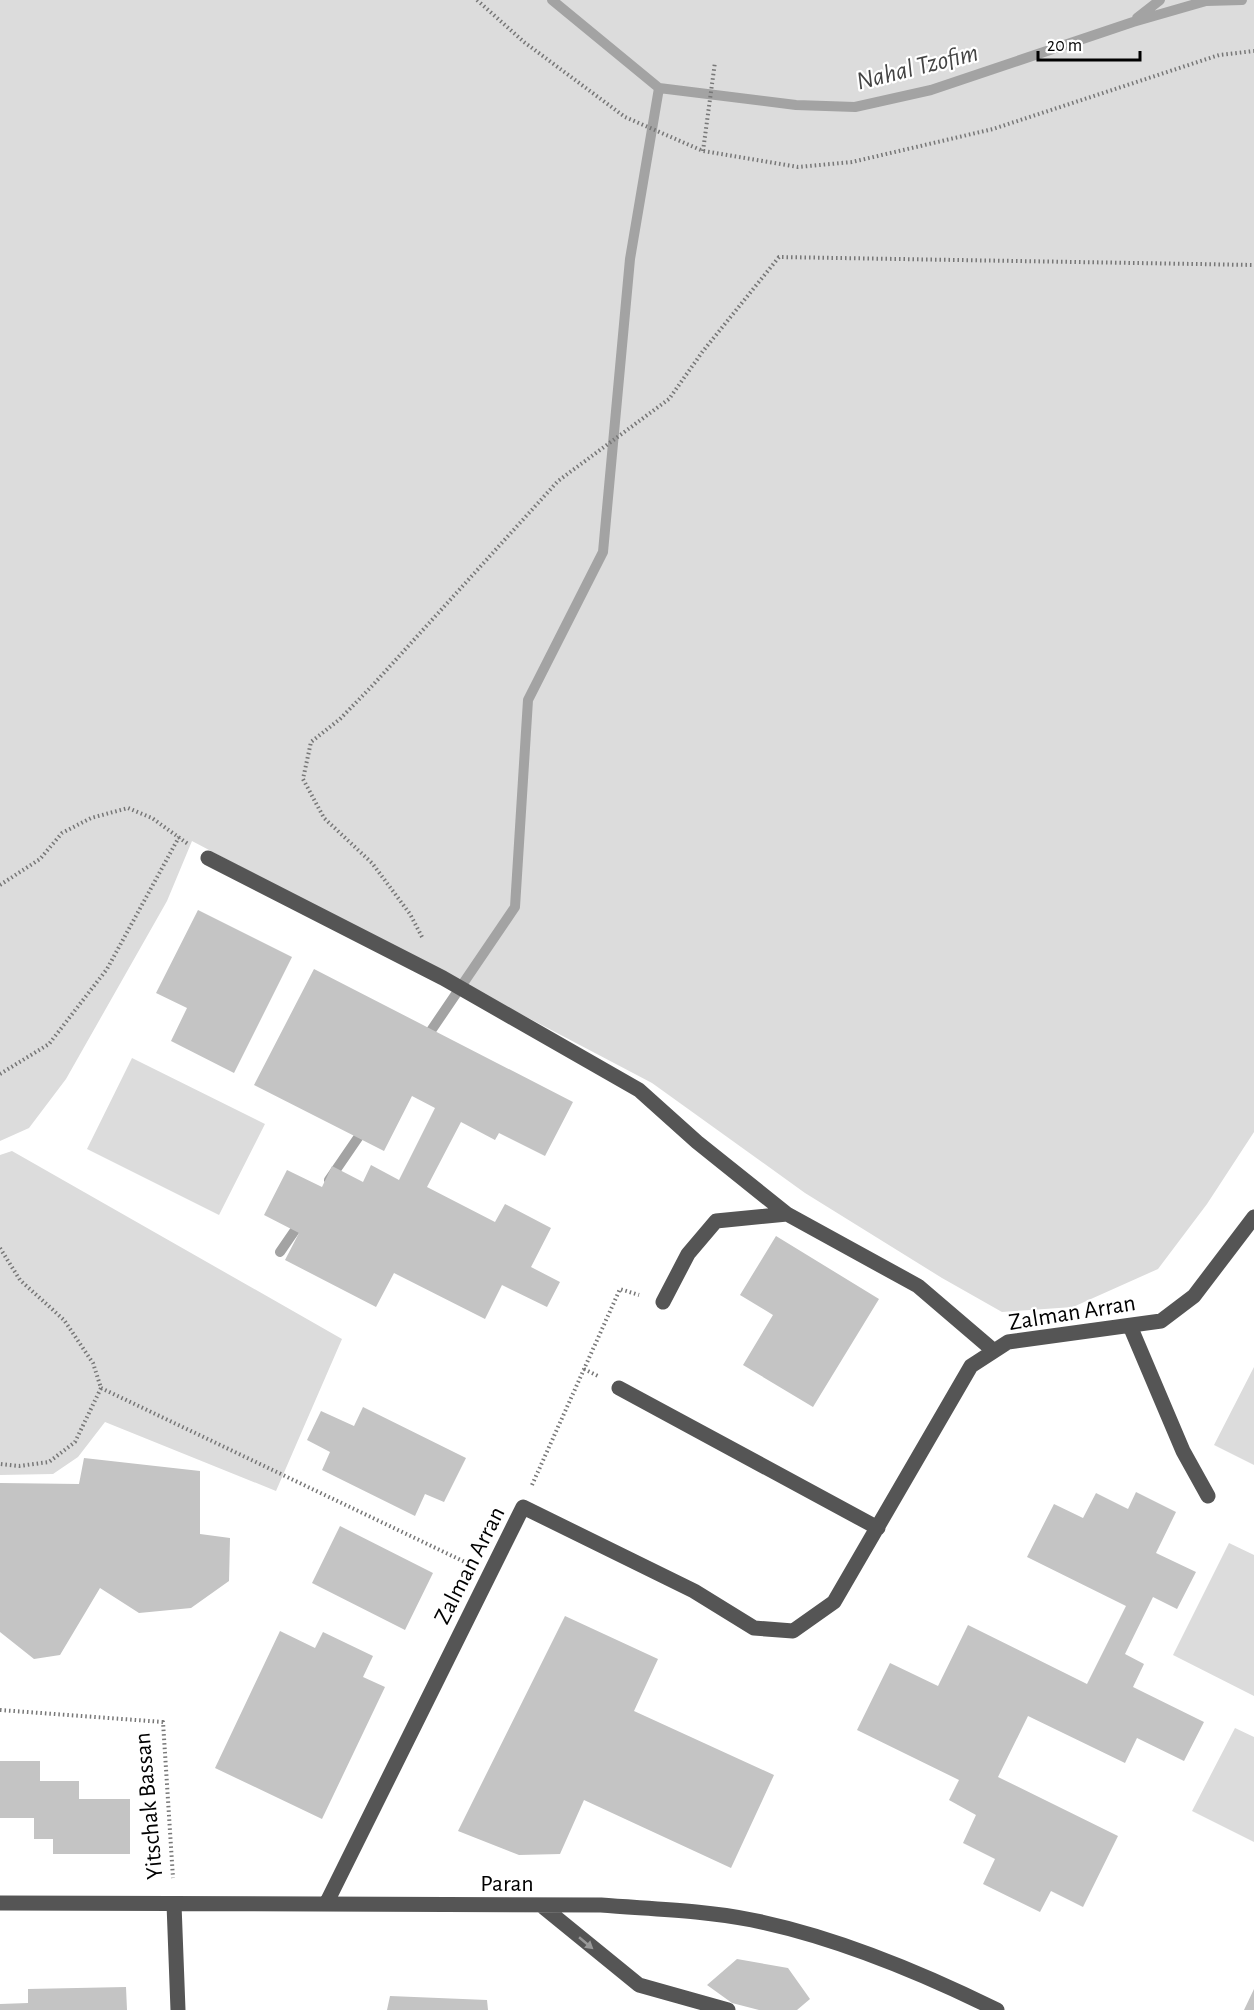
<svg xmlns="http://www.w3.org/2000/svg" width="1254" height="2010" font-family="'Alegreya Sans',sans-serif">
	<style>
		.green { fill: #dcdcdc }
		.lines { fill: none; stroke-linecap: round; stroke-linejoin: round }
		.stream { stroke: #a3a3a3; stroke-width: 10 }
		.building { fill: #c4c4c4 }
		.path { stroke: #777; stroke-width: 4; stroke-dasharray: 1.5 3; stroke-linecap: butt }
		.minor { stroke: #555; stroke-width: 15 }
		.oneway { fill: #999 }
		.labels { text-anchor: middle; stroke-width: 4.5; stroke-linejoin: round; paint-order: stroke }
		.street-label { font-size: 24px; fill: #000; stroke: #fff }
		.water-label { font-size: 26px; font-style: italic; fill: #444; stroke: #fff }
	</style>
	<rect width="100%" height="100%" fill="#fff"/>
	<!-- green -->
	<path class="green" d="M0,0H1254V1132L1207,1204L1158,1269L1073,1307L1002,1312L942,1278L805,1193L652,1083L192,841L167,901L66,1079L29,1128L0,1141Z
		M132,1058L265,1124L219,1215L87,1149Z
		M12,1151L342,1339L276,1491L105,1422L78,1457L53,1474L0,1475V1155Z
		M1254,1367V1465L1214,1445Z
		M1229,1543L1254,1555V1696L1173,1655Z
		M1235,1728L1254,1737V1842L1192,1811Z"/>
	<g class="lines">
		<!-- stream -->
		<path class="stream" d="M552,0L659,88L796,105L855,107L931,90L1133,22L1206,1L1242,0
			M1137,18L1160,0
			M424,1041L515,907L528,700L603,552L630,259L659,88
			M329,1180L366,1126
			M280,1252L302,1220"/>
	</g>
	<!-- building -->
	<path class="building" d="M198,910L292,957L234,1073L171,1041L187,1008L156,993Z
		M314,969L573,1102L545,1156L499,1133L495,1140L461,1122L427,1187L495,1222L505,1204L551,1228L531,1267L560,1282L547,1307L502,1285L485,1319L394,1273L376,1307L285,1260L299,1233L264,1215L287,1170L322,1187L332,1166L363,1182L371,1165L399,1180L435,1108L412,1096L384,1151L254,1085Z
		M776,1236L879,1299L813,1407L743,1365L773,1315L740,1295Z
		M363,1407L466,1458L444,1502L425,1494L415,1516L322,1470L330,1452L307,1440L321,1411L354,1426Z
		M84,1458L200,1471V1534L230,1538L229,1581L191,1608L139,1613L100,1588L60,1655L34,1659L0,1632V1483L79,1484Z
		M1136,1492L1176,1512L1156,1553L1196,1572L1177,1609L1153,1597L1125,1654L1144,1664L1133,1687L1204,1722L1184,1761L1137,1738L1125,1763L1028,1716L998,1777L1118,1836L1083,1907L1051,1891L1040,1912L983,1884L995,1859L963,1843L976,1815L949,1800L959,1780L857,1730L890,1663L938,1686L968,1625L1087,1684L1126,1606L1027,1557L1054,1504L1083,1518L1096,1493L1128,1509Z
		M340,1526L433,1573L405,1630L312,1583Z
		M565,1616L658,1659L634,1711L774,1775L731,1868L584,1800L560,1854L519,1855L458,1831Z
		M280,1631L315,1648L323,1632L373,1656L363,1677L385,1687L322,1819L215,1768Z
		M0,1761H40V1781H79V1799H130V1854H53V1839H34V1818H0Z
		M737,1959L788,1968L810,1999L797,2010H759L732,2003L707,1985Z
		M126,1987L127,2010H0V2004L28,2003V1989Z
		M1254,1989V2010H1244Z
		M390,1996L487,2000L488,2010H387Z"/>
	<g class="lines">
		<!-- path -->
		<path class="path" d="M477,0L524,42L625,117L703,151L798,167L852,162L993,129L1219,55L1254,51
			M703,151L715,62
			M0,885L40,859L62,833L91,818L128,808L152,818L188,844
			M422,937L410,914L372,863L324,818L303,779L311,742L340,719L372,686L558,481L669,399L703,351L779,257L1254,265
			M0,1074L49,1044L107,969L179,837
			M0,1248L20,1280L64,1320L93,1363L101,1388L75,1442L49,1462L19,1466L0,1464
			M584,1369L598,1376
			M101,1388L467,1563
			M532,1485L620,1289L639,1295
			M0,1710L163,1722L173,1878"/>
		<!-- minor -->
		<path class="minor" d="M208,858L443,978L639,1090L697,1142L787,1214L918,1286L994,1351
			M663,1302L688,1254L716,1221L787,1214
			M1130,1326L1183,1451L1208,1496
			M619,1388L878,1528
			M0,1903L601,1905C651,1909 703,1910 752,1920C836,1937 920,1972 997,2010
			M174,1904L178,2010
			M326,1904L523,1507L694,1591L754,1628L793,1631L834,1602L971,1366L1008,1342L1161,1321L1194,1296L1254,1217
			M542,1906L639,1985L728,2010"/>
	</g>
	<!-- one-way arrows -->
	<defs><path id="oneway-solid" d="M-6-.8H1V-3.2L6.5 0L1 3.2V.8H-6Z" transform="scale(1.5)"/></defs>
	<use class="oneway" href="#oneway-solid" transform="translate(586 1943) rotate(40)"/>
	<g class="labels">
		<!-- street labels -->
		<g class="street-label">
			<text transform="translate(1072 1312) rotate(-9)" y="8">Zalman Arran</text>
			<text transform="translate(469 1565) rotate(-63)" y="8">Zalman Arran</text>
			<text transform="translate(148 1806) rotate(-95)" y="8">Yitschak Bassan</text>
			<text x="507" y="1891">Paran</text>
		</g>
		<!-- water labels -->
		<g class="water-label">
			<text transform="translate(917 66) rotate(-14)" y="9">Nahal Tzofim</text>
		</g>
	</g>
	<!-- scale -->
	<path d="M1038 51v9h102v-9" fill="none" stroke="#000000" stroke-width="3"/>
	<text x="1047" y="51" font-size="18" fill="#000000" stroke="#ffffff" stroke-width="4.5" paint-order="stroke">20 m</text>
</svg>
